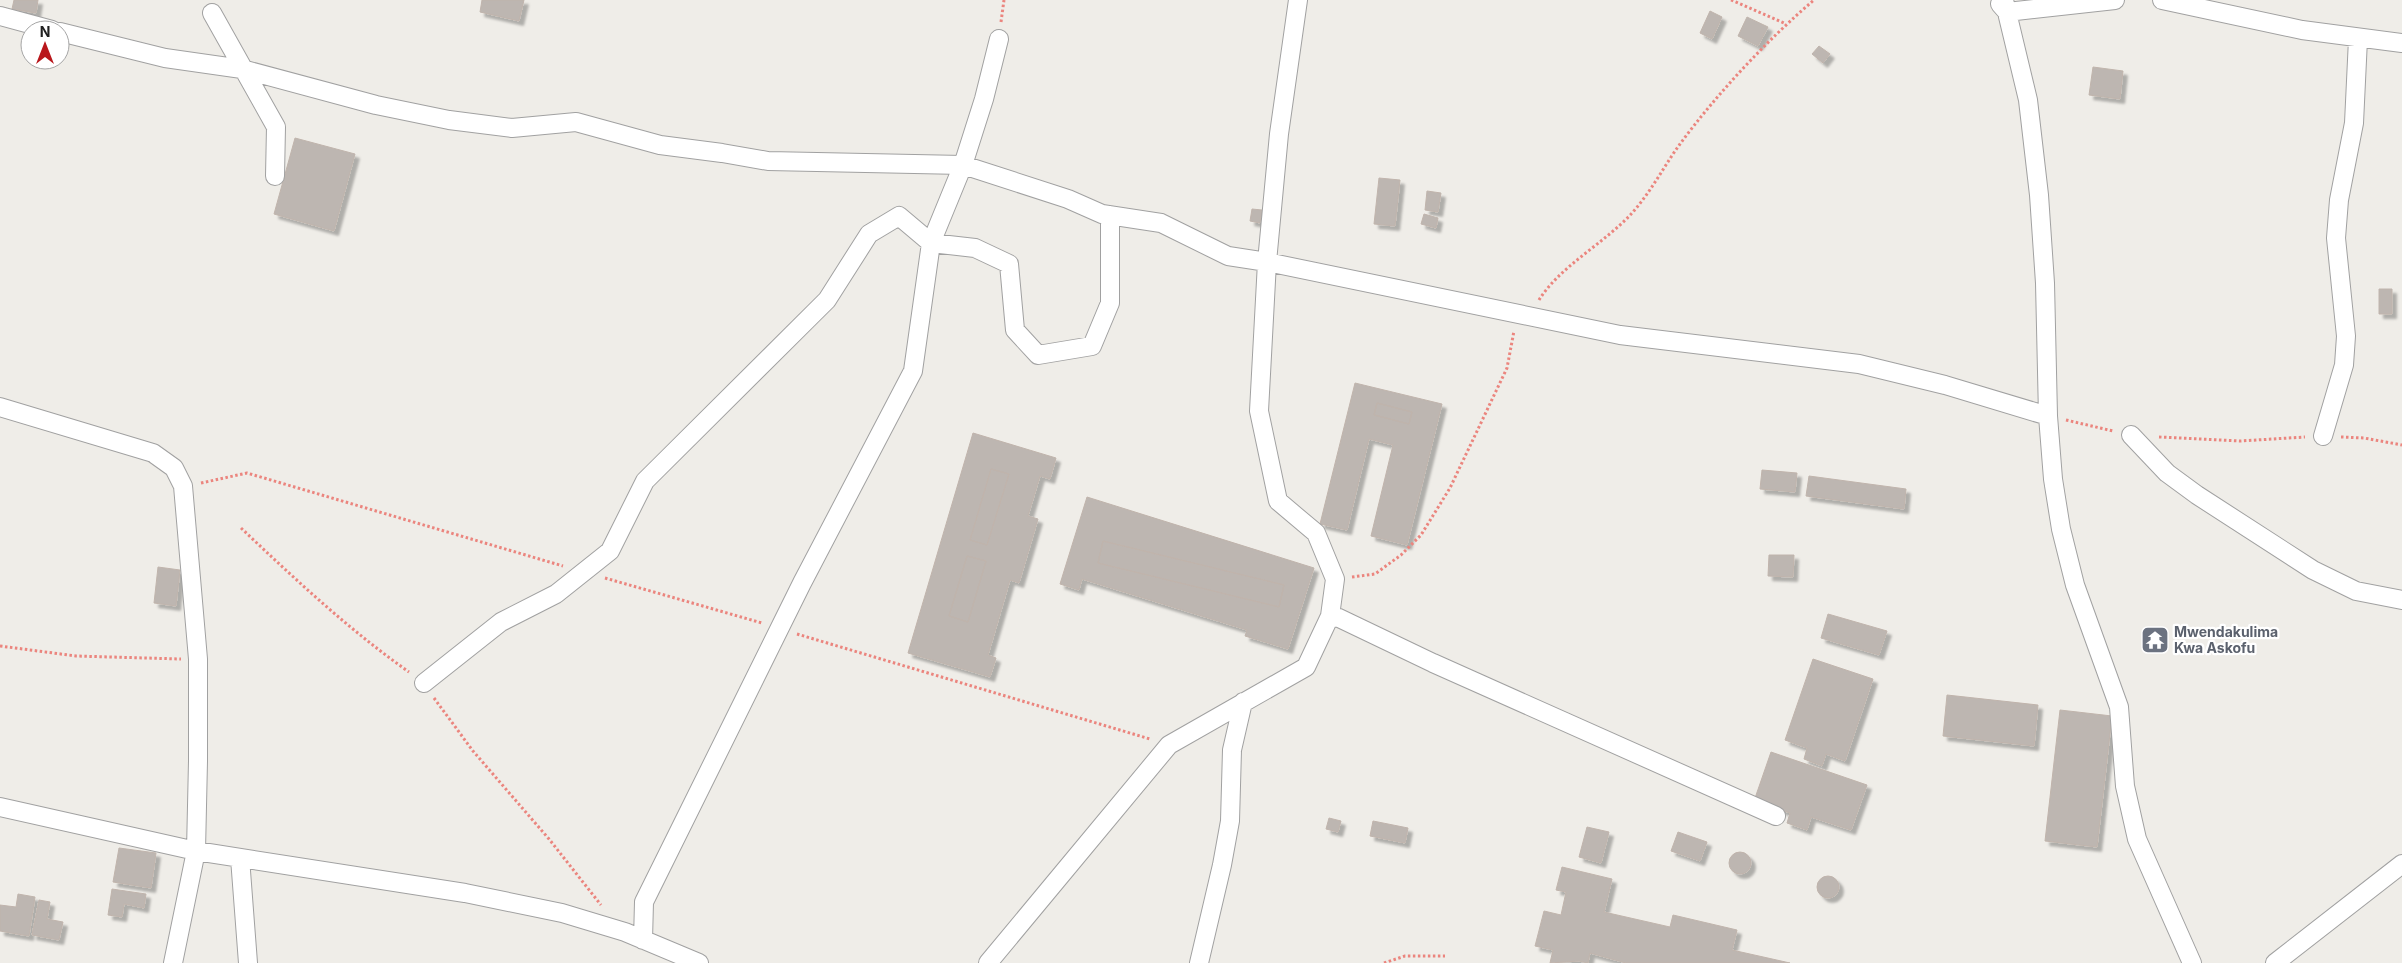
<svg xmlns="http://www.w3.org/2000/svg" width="2402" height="963" font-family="Inter,sans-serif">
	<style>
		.building { fill: #bdb6b1; stroke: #c0b4ac; fill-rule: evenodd; filter: url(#shadow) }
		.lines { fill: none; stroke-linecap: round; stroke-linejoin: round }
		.minor-casing { stroke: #a1a1a1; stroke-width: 20 }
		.path { stroke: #eb857e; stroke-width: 3; stroke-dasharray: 2.5 2.5; stroke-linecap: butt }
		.minor { stroke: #fff; stroke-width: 18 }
		.labels { text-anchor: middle; stroke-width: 4.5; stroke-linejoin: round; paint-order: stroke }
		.worship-label { font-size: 14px; font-weight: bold; fill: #5b616d; stroke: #fff; text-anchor: start }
	</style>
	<defs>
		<filter id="shadow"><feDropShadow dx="4.5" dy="4.5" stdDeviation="1" flood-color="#0004"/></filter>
	</defs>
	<rect width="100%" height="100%" fill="#efede8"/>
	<!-- building -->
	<path class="building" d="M14,0H38L36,13L12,9Z
		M482,0H524L519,21L480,12Z
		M1710,11L1722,17L1712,39L1700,33Z
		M1747,17L1768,27L1758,46L1738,36Z
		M1819,46L1830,54L1823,63L1812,54Z
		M2093,67L2123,71L2120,99L2089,95Z
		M295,138L355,154L334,231L274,214Z
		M1379,178L1400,180L1395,226L1374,224Z
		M1427,191L1441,193L1438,212L1425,210Z
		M1252,209L1262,210L1260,223L1250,221Z
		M1424,214L1438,218L1436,228L1421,224Z
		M2379,289H2392V314H2379Z
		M1355,383L1442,404L1407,545L1371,536L1393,445L1369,439L1347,530L1320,524ZM1377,403L1412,412L1409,424L1374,415Z
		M1377,403L1412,412L1409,424L1374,415Z
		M973,433L1056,458L1050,479L1040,476L1028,516L1038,519L1019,583L1010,580L988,655L996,658L990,677L908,653ZM991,469L1009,474L987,545L970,540ZM967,556L986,561L968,622L949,616Z
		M991,469L1009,474L987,545L970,540Z
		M1762,470L1797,473L1795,492L1760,489Z
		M1809,476L1906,489L1904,509L1806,496Z
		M1087,497L1314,568L1288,649L1245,636L1247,630L1082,579L1079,590L1060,584ZM1103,541L1284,585L1279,607L1098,563Z
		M1103,541L1284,585L1279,607L1098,563Z
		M1769,555H1794L1793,577L1768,576Z
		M967,556L986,561L968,622L949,616Z
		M158,567L180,570L176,606L154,603Z
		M1828,614L1887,631L1879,655L1821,638Z
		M1813,659L1873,679L1845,761L1826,754L1822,766L1804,759L1807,748L1785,740Z
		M1947,695L2038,705L2034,746L1943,736Z
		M2060,710L2112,716L2097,847L2045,841Z
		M1771,752L1867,785L1851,830L1811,817L1807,830L1787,823L1790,813L1754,801Z
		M1329,818L1341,821L1338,832L1326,829Z
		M1373,821L1408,828L1405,843L1370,836Z
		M1587,827L1609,832L1601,863L1579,857Z
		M1678,832L1707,842L1700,861L1671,851Z
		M119,848L156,853L151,888L113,882Z
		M1729 863a11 11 0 1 1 22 0a11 11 0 1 1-22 0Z
		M1562,867L1612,879L1604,912L1670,927L1673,915L1737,930L1732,950L1790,963H1626L1590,953L1588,963L1579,961L1550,963L1553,950L1535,946L1544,911L1561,915L1566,892L1556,890Z
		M1817 887a11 11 0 1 1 22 0a11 11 0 1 1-22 0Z
		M112,889L146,894L144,908L124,904L122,917L108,915Z
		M18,894L35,897L29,936L0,931V905L16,907Z
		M39,900L50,902L47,919L63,922L59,940L32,935Z"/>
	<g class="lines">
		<defs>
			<path id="minor" d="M2004,0L2028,100L2039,195L2045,283L2048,416L2053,479L2061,529L2075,585L2119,707L2125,786L2137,839L2192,963
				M2162,0L2302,30L2402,43
				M2000,4L2007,12L2115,0
				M212,13L276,127L275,176
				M0,16L52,30
				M60,32L165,58L242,69L376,105L449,120L512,128L576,122L660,145L722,153L768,161L963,165L1068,199L1102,214L1161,223L1228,256L1267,262L1620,335L1859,364L1945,385L2048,416
				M0,407L153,453L174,468L183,486L198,659V761L196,851L173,963
				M2131,435L2167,473L2197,495L2313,570L2356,591L2402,600
				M2323,436L2344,365L2346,336L2336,238L2339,200L2354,123L2358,39
				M1330,616L1339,618L1433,663L1776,816
				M424,683L501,622L556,594L610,551L645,481L827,300L869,234L899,216L931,243L975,248L1009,264L1015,330L1038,355L1092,346L1110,303V215
				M0,807L196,851L465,893L562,913L625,932L699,963
				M240,858L248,963
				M643,940L644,902L802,583L913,371L931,243L963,165L984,99L999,39
				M988,963L1169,745L1306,667L1330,616L1335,579L1316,533L1278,501L1259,411L1267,262L1279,134L1298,0
				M1199,963L1222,865L1230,821L1232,750L1243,702
				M2275,963L2402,864"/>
		</defs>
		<!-- minor casing -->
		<use href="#minor" class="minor-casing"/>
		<!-- path -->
		<path class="path" d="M1731,0L1786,24
			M1001,22L1004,0
			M1539,300C1560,266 1605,243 1632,213C1651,192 1664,166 1680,144C1716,95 1767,40 1814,0
			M2066,420L2113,431
			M2159,437L2240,441L2305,437
			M2341,437L2364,438L2402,445
			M201,483L247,473L563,566
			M241,528C295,579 348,629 409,672
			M1352,577L1375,574L1401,555L1421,535L1450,488L1507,368L1514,331
			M605,578L762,623
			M797,634L1150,739
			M0,646L76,656L181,659
			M434,698L473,751L549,839L601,905
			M1384,963L1405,956H1445"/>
		<!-- minor -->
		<use href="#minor" class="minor"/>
	</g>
	<!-- icons -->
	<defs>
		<symbol id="temple-square" viewBox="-11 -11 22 22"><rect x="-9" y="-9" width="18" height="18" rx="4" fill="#6b7280" stroke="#fff"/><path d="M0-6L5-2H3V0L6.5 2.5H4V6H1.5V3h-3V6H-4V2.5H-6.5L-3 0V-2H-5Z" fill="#fff"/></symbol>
	</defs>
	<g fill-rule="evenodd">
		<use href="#temple-square" x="2139" y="624" width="32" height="32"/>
	</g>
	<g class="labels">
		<!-- worship labels -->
		<g class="worship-label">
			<text x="2174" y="637">Mwendakulima<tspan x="2174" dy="16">Kwa Askofu</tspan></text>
		</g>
	</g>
	<!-- north arrow -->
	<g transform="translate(45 45)"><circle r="24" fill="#ffffff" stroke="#a6a6a6"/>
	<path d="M0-4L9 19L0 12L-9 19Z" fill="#b9171c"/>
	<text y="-8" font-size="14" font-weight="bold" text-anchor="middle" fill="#202020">N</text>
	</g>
</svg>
